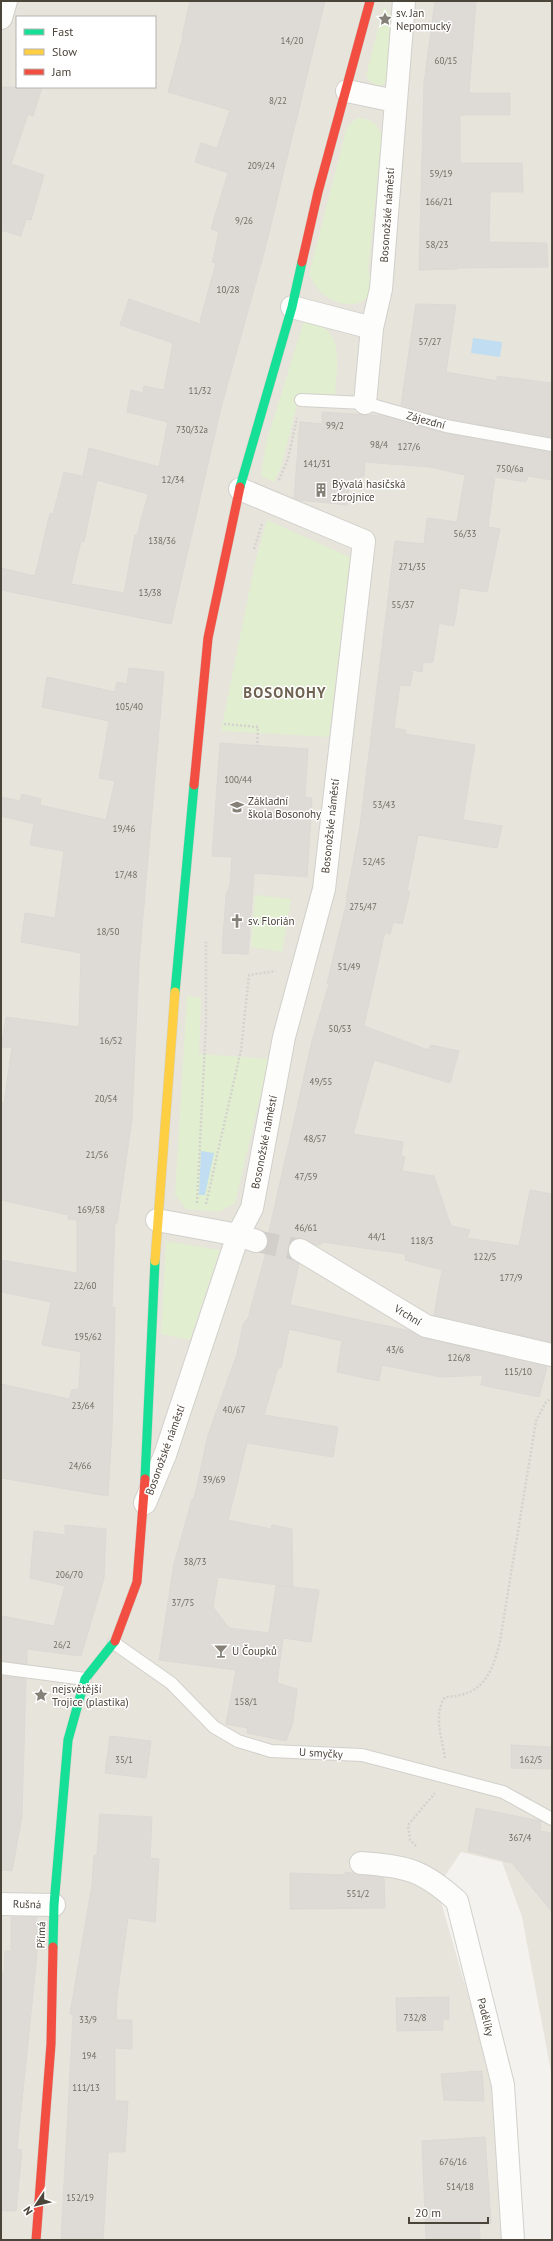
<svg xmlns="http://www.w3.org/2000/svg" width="553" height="2241" font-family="'PT Sans',sans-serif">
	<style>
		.residential { fill: #e7e4dc; fill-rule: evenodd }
		.green { fill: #e1eecf }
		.water { fill: #c0ddf1 }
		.building { fill: #dedbd6; stroke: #dcd9d4; fill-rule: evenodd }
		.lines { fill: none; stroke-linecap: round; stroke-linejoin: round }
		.street-tunnel { stroke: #d2cfca; stroke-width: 22; stroke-dasharray: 22 11; stroke-linecap: butt }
		.lane-casing { stroke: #d2d0cb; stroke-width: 14 }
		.street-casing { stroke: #d2d0cb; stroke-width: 24 }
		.fast-casing { stroke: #d3cfc5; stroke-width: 10 }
		.slow-casing { stroke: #d3cfc5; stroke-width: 10 }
		.jam-casing { stroke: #d3cfc5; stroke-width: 10 }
		.path { stroke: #d3d2cc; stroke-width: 2.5; stroke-dasharray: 2 2; stroke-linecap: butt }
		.lane { stroke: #fdfdfc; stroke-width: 12 }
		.street { stroke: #fdfdfc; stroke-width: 22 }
		.fast { stroke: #16e098; stroke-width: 9 }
		.slow { stroke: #ffcf43; stroke-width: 9 }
		.jam { stroke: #f24e42; stroke-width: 9 }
		.labels { text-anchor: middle; stroke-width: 3; stroke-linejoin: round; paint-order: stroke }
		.number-label { font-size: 9px; fill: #706a61 }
		.poi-label { font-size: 11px; fill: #4b4439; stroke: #fff; text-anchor: start }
		.street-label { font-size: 11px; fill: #4b4439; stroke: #fff }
		.district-label { font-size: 15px; font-weight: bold; letter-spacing: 1px; fill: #6e6250; stroke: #fff }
	</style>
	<rect width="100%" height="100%" fill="#f4f2ee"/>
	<!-- residential -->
	<path class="residential" d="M1,1H552V2077L522,1917L502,1862L461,1852L437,1888L495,2089L513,2240H1ZM17,17H155V87H17Z"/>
	<!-- green -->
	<path class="green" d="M384,6L395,22L387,83C376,88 372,84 366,76Z
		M357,118C370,118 376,123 382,134L368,273L374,277C375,286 373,289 368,296C357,311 332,303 321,292C316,287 312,280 309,274L347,127Z
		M304,321C346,326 337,364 335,395L300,393L282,464L274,482L261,476L266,443Z
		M267,520L350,557L329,737L221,731L256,558Z
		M255,895L291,899L282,952L251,947Z
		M187,996L201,998L199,1054L269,1059L235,1203L219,1212L186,1209L175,1195Z
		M166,1241L220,1250L190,1340L161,1334Z"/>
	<!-- water -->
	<path class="water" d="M473,338L502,342L500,357L471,353Z
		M201,1151L214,1153L205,1195H199Z"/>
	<!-- building -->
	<path class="building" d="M190,1H325L264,253L221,408L171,624L1,590V568L35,576L50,513L53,514L64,472L89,478L83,476L89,448L159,467L168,422L127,412L131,390L143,393L144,386L164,390L173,343L120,325L129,299L203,325L200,321L216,263L212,262L219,232L211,229L228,173L195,162L201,143L217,148L230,110L168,92L183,37H182ZM97,480L148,494L137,535H135L124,593L71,584L81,541L84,542Z
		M435,1H476L469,93H510V115H460V163H522L523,192H490L489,242L547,243L548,267L458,268L457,269L419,270L424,83Z
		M1,87H42L33,116L28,114L11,164L44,175L31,220L26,219L21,236L1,230Z
		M416,304L456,305L446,372L497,381V376L552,383V437L448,419L401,405Z
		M322,412L385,416L445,433L552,452V480L528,476L526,482L495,477L488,527L500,529L487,592L460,588L454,626L439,623L433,662L423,663L422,672L413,670L410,686L400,685L394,728L406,730V734L475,745L463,820L502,826L497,848L418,835L407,891H410L402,924L393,922L390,934L385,932L364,1026L428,1050L431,1045L459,1051L450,1083L374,1060L353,1134L403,1142L401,1156L405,1157L402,1171L434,1176L451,1226L470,1230L467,1238L519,1246L530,1190L552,1194V1333L550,1342L434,1315L442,1270L405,1260L406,1254L322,1242L321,1245H316L301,1238L294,1239L290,1243L288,1249L289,1256L299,1264L290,1305L410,1331L423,1338L547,1367L539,1397L481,1385L483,1375L441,1377L382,1365L379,1381L337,1372L342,1341L289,1329L281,1368H278L264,1415L338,1427L333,1457L247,1443L228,1520L271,1529L272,1525L292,1529L293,1587L218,1577L213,1607L229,1628L269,1633L276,1585L319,1590L311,1642L283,1638L277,1683L297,1689L293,1722L286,1741L247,1733L248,1728L226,1724L236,1670L159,1660L174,1564L192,1499H194L208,1435L237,1354L243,1325L248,1318L268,1245V1236L312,1041L329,984L327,983L347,901L346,900L360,826L395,541L424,544L427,518L457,522L465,475L430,467L365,462L364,476L350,480L347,505L300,500L294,498L300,422L322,424Z
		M129,668L164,672L139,963L132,1119L117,1223H115L112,1308L115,1307L112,1429L108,1496L1,1478V1384L69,1399L72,1390L79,1389L81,1352L42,1345L51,1302L1,1292V1260L77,1273V1220L68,1219V1215L1,1200V1103H4L12,1047L1,1048L6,1017L79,1027L81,953L21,942L25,913L55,918L64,851L30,845L34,824L1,816V797L20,801L22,794L41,799L40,805L106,820L115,781L99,778L109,721L42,707L47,677L115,692L117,682L127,684Z
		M220,743L308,749L305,797L312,798L307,877L254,873L248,954L222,953L226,895L230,885L232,857L212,856Z
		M65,1525L106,1529L104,1578L81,1656L27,1649V1664L1,1661V1616L54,1626L65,1586L30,1578L34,1531L65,1535Z
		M1,1676L26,1679L22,1816L12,1871L1,1870Z
		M110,1736L151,1741L146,1778L105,1773Z
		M511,1745L552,1747V1769L511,1768Z
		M476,1808L541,1821L540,1831L552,1833V1912L512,1863L468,1851Z
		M100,1814L152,1817L150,1858L159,1859L155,1922L128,1918L117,1997L116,2020H132V2049L115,2048V2101H128L125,2152H108L103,2240H61L73,2015L70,2014L92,1885L94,1855H97Z
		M345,1872L384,1878L385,1908L290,1909V1873L345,1875Z
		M11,1917H36L37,1955L17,2149L22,2150L16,2211H1V1972H4L5,1951H11Z
		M449,1997V2019H443V2030L397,2031L396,1998Z
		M482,2071L484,2101L444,2100L441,2074Z
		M485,2137L491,2223L479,2224L480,2240H426L422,2141Z"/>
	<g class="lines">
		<!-- street-tunnel -->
		<path class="street-tunnel" d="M256,1241L300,1250"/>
		<defs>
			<path id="lane" d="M301,400L365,403L446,426L552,445
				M114,1643L171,1683L214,1727L238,1741L271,1751L362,1755L503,1792L552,1819
				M1,1668L85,1679"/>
			<path id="street" d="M1,18L6,1
				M347,91L395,101
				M292,307L372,328
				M365,403L372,328L381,289L404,1
				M157,1220L238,1235L256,1241
				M300,1250L426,1326L552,1355
				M145,1503L165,1455L238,1235L252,1208L284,1037L324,889L364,541L240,489
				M361,1863C406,1866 423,1870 457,1901L503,2085L513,2240
				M1,1904L54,1905"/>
			<path id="fast" d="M240,487L292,307L302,262
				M175,992L194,785
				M145,1479L155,1261
				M53,1947L54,1905L68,1740L85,1679L115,1641"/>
			<path id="slow" d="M155,1261L175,992"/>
			<path id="jam" d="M302,262L318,192L370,1
				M194,785L208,638L240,487
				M115,1641L137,1582L145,1479
				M36,2240L51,2044L53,1947"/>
		</defs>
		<!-- lane casing -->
		<use href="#lane" class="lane-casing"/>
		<!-- street casing -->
		<use href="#street" class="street-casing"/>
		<!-- fast casing -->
		<use href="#fast" class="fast-casing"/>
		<!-- slow casing -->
		<use href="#slow" class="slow-casing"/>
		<!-- jam casing -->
		<use href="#jam" class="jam-casing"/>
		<!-- path -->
		<path class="path" d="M279,480L288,459L297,418
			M254,549L262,524
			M224,724L258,727L257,746
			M197,1203L206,1024V942
			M206,1204L241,1050L249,975L276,971
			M445,1758C442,1738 433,1715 445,1697C483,1696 492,1674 500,1641L536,1421L546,1402L552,1398
			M416,1846L410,1840L408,1825L435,1793"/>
		<!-- lane -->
		<use href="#lane" class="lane"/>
		<!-- street -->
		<use href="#street" class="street"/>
		<!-- fast -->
		<use href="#fast" class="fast"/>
		<!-- slow -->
		<use href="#slow" class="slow"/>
		<!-- jam -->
		<use href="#jam" class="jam"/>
	</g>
	<!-- icons -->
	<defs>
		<symbol id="sight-bare" viewBox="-9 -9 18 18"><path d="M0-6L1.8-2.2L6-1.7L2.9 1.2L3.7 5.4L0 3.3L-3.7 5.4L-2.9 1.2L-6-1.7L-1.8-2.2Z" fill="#868178" stroke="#fff" stroke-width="2.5" paint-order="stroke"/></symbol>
		<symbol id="building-bare" viewBox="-9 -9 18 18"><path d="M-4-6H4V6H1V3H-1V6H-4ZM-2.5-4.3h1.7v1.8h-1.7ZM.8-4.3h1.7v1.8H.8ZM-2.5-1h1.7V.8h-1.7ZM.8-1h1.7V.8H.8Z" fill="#868178" stroke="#fff" stroke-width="2.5" paint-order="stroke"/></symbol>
		<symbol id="school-bare" viewBox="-9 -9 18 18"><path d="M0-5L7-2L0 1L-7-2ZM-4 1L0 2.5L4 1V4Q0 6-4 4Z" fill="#868178" stroke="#fff" stroke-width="2.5" paint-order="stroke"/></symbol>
		<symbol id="church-bare" viewBox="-9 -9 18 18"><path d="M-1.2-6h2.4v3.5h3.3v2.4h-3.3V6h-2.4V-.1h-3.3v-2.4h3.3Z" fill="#868178" stroke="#fff" stroke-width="2.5" paint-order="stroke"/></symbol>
		<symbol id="bar-bare" viewBox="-9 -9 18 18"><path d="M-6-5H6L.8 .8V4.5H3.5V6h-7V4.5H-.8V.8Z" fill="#868178" stroke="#fff" stroke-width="2.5" paint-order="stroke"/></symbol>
	</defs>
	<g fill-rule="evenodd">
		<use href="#sight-bare" x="375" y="9" width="20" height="20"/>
		<use href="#building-bare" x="311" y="480" width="20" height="20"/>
		<use href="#school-bare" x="227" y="797" width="20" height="20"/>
		<use href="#church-bare" x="227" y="911" width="20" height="20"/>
		<use href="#bar-bare" x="211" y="1641" width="20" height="20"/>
		<use href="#sight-bare" x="31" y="1685" width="20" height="20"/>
	</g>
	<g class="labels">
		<!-- number labels -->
		<g class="number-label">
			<text x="292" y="44">14/20</text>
			<text x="446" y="64">60/15</text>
			<text x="278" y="104">8/22</text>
			<text x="261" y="169">209/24</text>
			<text x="441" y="177">59/19</text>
			<text x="439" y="205">166/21</text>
			<text x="244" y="224">9/26</text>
			<text x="437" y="248">58/23</text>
			<text x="228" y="293">10/28</text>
			<text x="430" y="345">57/27</text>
			<text x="200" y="394">11/32</text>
			<text x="335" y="429">99/2</text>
			<text x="192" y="433">730/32a</text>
			<text x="379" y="448">98/4</text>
			<text x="409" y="450">127/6</text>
			<text x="317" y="467">141/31</text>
			<text x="510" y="472">750/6a</text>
			<text x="173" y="483">12/34</text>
			<text x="465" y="537">56/33</text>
			<text x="162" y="544">138/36</text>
			<text x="412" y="570">271/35</text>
			<text x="150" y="596">13/38</text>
			<text x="403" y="608">55/37</text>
			<text x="129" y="710">105/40</text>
			<text x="238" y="783">100/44</text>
			<text x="384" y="808">53/43</text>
			<text x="124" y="832">19/46</text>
			<text x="374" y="865">52/45</text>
			<text x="126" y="878">17/48</text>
			<text x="363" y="910">275/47</text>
			<text x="108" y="935">18/50</text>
			<text x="349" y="970">51/49</text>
			<text x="340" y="1032">50/53</text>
			<text x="111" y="1044">16/52</text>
			<text x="321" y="1085">49/55</text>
			<text x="106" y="1102">20/54</text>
			<text x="315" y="1142">48/57</text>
			<text x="97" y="1158">21/56</text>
			<text x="306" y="1180">47/59</text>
			<text x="91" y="1213">169/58</text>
			<text x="306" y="1231">46/61</text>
			<text x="377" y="1240">44/1</text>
			<text x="422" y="1244">118/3</text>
			<text x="485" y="1260">122/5</text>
			<text x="511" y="1281">177/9</text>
			<text x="85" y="1289">22/60</text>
			<text x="88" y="1340">195/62</text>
			<text x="395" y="1353">43/6</text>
			<text x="459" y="1361">126/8</text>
			<text x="518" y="1375">115/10</text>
			<text x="83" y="1409">23/64</text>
			<text x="234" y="1413">40/67</text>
			<text x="80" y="1469">24/66</text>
			<text x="214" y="1483">39/69</text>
			<text x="195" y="1565">38/73</text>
			<text x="69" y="1578">206/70</text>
			<text x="183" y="1606">37/75</text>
			<text x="62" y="1648">26/2</text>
			<text x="246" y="1705">158/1</text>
			<text x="124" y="1763">35/1</text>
			<text x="531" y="1763">162/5</text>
			<text x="520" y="1841">367/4</text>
			<text x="358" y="1897">551/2</text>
			<text x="415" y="2021">732/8</text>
			<text x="88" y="2023">33/9</text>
			<text x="89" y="2059">194</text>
			<text x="86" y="2091">111/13</text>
			<text x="453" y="2165">676/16</text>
			<text x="460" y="2190">514/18</text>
			<text x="80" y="2201">152/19</text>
		</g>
		<!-- poi labels -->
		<g class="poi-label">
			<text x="396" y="17">sv. Jan<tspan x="396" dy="13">Nepomucký</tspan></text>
			<text x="332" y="488">Bývalá hasičská<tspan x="332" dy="13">zbrojnice</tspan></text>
			<text x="248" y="805">Základní<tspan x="248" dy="13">škola Bosonohy</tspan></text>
			<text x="248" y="925">sv. Florián</text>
			<text x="232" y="1655">U Čoupků</text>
			<text x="52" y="1693">nejsvětější<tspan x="52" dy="13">Trojice (plastika)</tspan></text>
		</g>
		<!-- street labels -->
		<g class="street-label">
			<text transform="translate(387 215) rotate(-86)" y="4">Bosonožské náměstí</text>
			<text transform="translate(426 420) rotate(15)" y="4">Zájezdní</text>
			<text transform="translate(330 826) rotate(-84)" y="4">Bosonožské náměstí</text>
			<text transform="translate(264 1142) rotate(-79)" y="4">Bosonožské náměstí</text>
			<text transform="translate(408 1315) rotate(31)" y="4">Vrchní</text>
			<text transform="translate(165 1450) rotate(-70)" y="4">Bosonožské náměstí</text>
			<text transform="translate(321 1753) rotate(3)" y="4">U smyčky</text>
			<text transform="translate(27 1904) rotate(1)" y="4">Rušná</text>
			<text transform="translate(41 1935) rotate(-89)" y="4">Přímá</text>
			<text transform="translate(486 2017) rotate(76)" y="4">Padělíky</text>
		</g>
		<!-- district labels -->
		<g class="district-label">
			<text x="285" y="698">BOSONOHY</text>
		</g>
	</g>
	<!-- border -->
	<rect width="553" height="2241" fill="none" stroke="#4b4439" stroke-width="4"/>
	<!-- legend -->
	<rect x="16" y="16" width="140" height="72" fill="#ffffff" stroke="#b7b4b0"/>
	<rect x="24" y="29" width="20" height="6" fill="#16e098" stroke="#b7b4b0"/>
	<text x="52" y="36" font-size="12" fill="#4b4439">Fast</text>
	<rect x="24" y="49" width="20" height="6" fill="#ffcf43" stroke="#b7b4b0"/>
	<text x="52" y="56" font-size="12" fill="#4b4439">Slow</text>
	<rect x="24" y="69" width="20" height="6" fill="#f24e42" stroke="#b7b4b0"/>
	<text x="52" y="76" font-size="12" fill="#4b4439">Jam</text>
	<!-- north arrow -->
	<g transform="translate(36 2205) rotate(235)" stroke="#ffffff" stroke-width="3" paint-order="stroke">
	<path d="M0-3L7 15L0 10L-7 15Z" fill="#4b4439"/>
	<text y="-6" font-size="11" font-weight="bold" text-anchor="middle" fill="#4b4439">N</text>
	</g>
	<!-- scale -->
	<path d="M409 2217v6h79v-6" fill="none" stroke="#4b4439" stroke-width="2"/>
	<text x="415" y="2217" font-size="12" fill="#4b4439" stroke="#ffffff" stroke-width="3" paint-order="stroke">20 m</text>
</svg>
